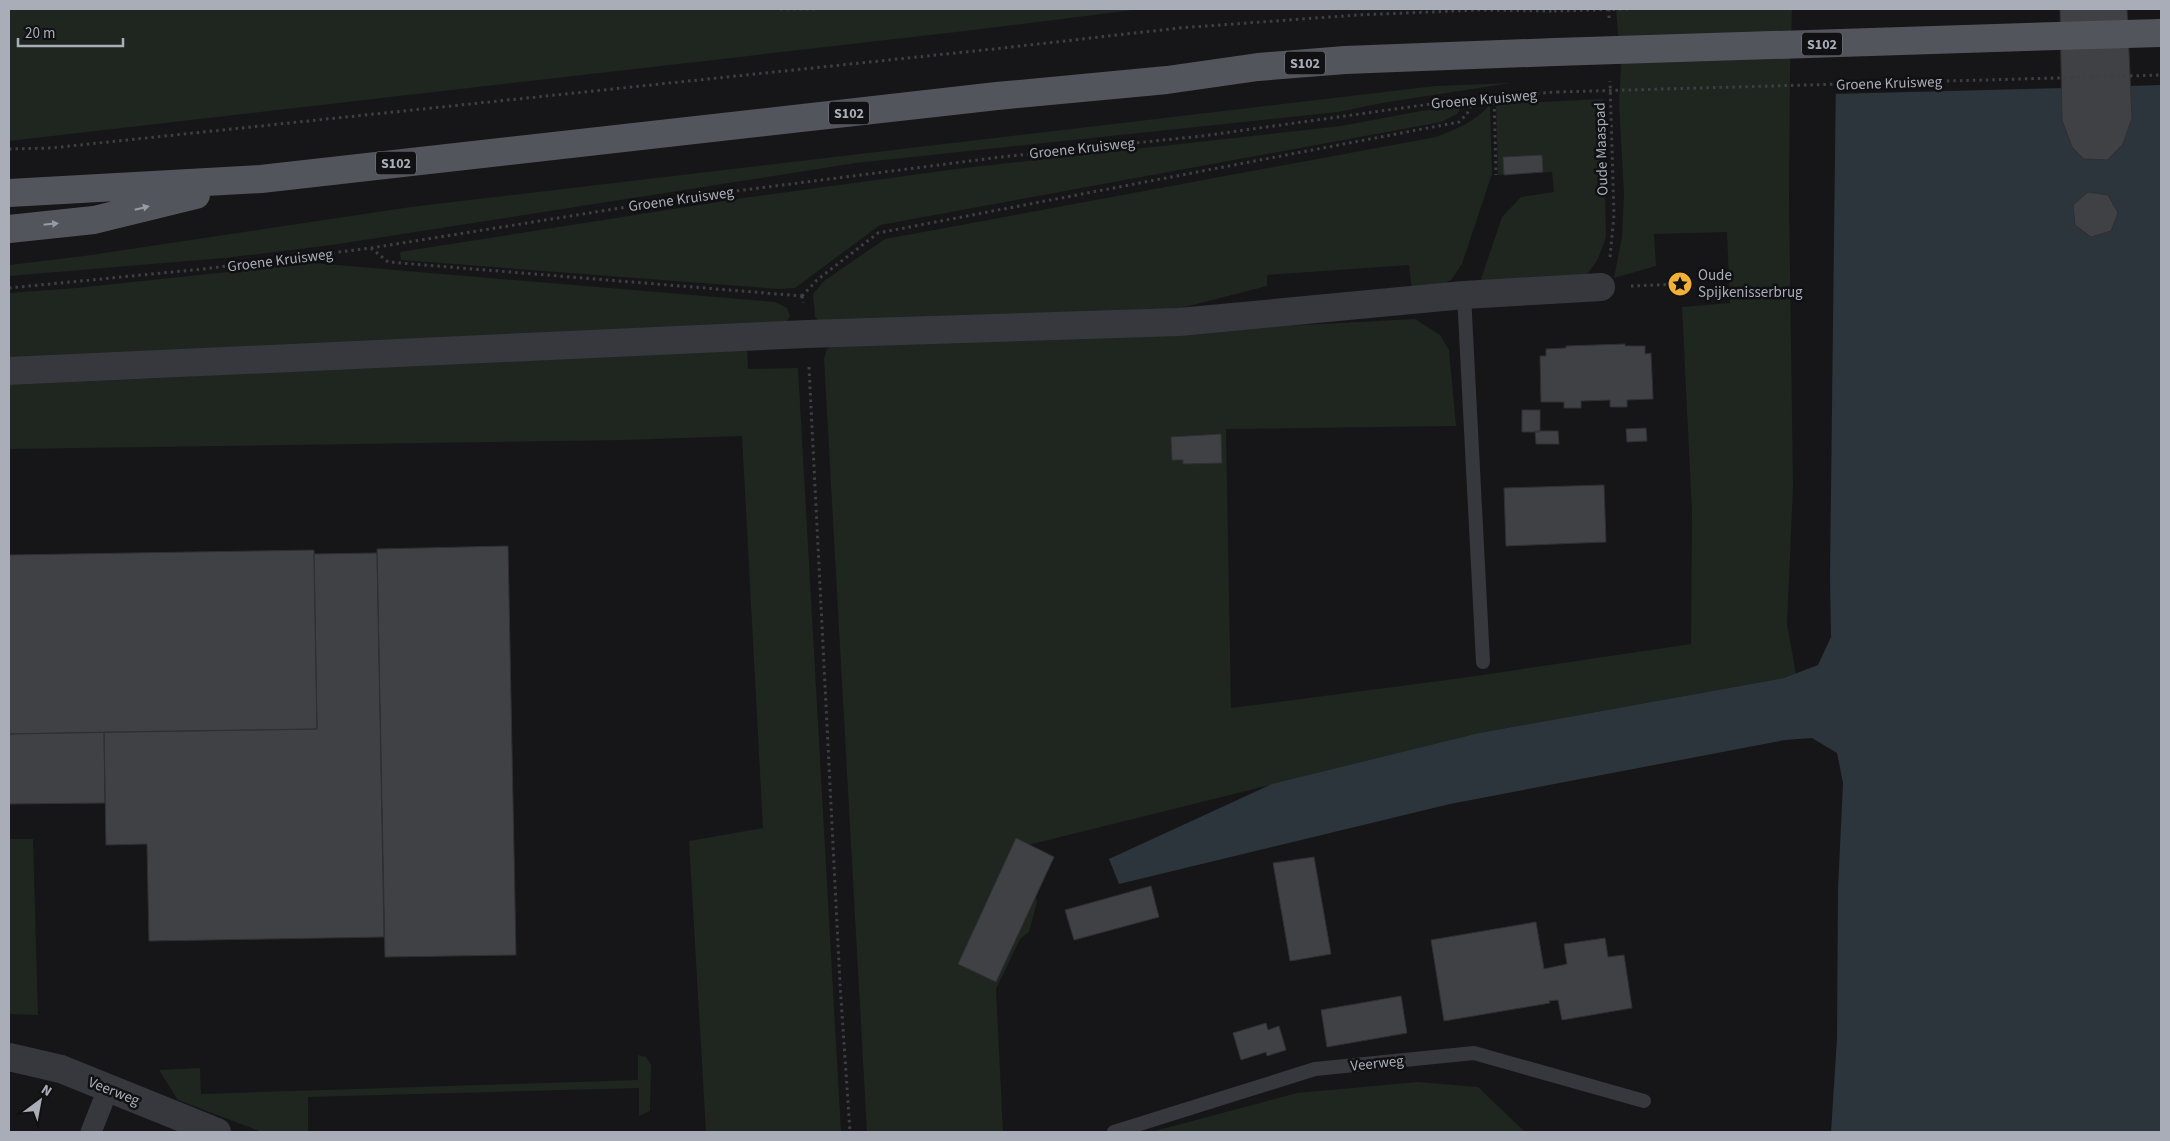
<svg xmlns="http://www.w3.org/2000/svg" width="2170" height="1141" font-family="'Source Sans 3',sans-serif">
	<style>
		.green { fill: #1e261f }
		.water { fill: #2c353c; fill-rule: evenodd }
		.pier { fill: #161618 }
		.building { fill: #404145; stroke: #303034 }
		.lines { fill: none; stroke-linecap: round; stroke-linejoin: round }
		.path { stroke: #3d3f44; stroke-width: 3; stroke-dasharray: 2.5 4; stroke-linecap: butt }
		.service { stroke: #37383d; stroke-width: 14 }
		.pedestrian { stroke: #37383d; stroke-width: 21 }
		.minor { stroke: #37383d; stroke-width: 28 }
		.primary { stroke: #53555c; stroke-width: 28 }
		.path-bridge { stroke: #3d3f44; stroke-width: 3; stroke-dasharray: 2.5 4; stroke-linecap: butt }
		.primary-bridge { stroke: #53555c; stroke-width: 28 }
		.oneway { fill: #979ba6 }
		.labels { text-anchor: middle; stroke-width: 5; stroke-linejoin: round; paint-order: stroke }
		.shield { fill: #111113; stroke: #7b7e86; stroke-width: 1 }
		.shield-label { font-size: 14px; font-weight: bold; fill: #a8adb8 }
		.street-label { font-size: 15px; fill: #a8adb8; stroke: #111113 }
		.poi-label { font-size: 15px; fill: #a8adb8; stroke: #111113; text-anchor: start }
	</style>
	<rect width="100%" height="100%" fill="#161618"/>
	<!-- green -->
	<path class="green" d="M9,9H1141L965,31L9,141Z
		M1616,9H1792L1790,71L1789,200L1793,487L1787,624L1796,674L1784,678L1479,733L1020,847L1030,870L1037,902L1029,932L1020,939L996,989L1003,1132H867L824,358L827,349L835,344L1189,331L1415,319L1440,335L1449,350L1456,426L1226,429L1231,708L1462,678L1691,644L1692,512L1682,307L1730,303L1727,232L1654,234L1656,266L1614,278L1622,237L1624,193L1619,104L1621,66Z
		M1511,83L1382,103L1338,112L856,163L332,245L224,258L9,276V265L84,256L411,207L1435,86Z
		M1603,99L1606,237L1598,259L1588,273L1573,280L1480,282L1502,217L1521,197L1554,192L1552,172L1498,175L1496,104Z
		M1490,105L1492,174L1462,264L1451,280L1435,288L1412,291L1409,265L1267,275V286L1177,309L821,323L815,317L813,294L824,281L885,239L1436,137C1457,129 1474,122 1490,105Z
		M1461,107L1457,114L1441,122L880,225L795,288L779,289L401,260L400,252L743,198L956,169L1341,126L1421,111Z
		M313,263L775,302L787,308L790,316L785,324L9,366V293L76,288Z
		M747,347L748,369L798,368L841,1132H706L689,841L763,828L742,436L624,440L9,449V385L183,377L321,366Z
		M9,839H33L38,1015L9,1014Z
		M638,1055L646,1057L651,1065L650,1111L639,1116V1088L308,1097V1132H262L178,1100L159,1070L200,1068L201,1094L638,1080Z
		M1418,1082L1478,1087L1525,1132H1151L1297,1093Z"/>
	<!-- water -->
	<path class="water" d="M2060,9L2062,120L2072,147L2084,159L2107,160L2127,9H2161V1132H1831L1837,1039L1838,889L1843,783L1837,753L1812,738L1785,740L1450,804L1119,884L1109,859L1272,784L1479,733L1784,678L1818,665L1831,637L1830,575L1836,71ZM2088,192L2108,195L2118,213L2111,231L2091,237L2075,225L2073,205Z"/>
	<!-- pier -->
	<path class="pier" d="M1836,9H2063L2064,88L1833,94Z
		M2125,9H2161V85L2128,86Z"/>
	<!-- building -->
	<path class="building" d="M2060,9H2127L2132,118L2123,144L2107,160L2084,159L2072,147L2062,120Z
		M1542,155L1543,172L1504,175L1503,157Z
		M2088,192L2108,195L2118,213L2111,231L2091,237L2075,225L2073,205Z
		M1625,344V346H1645V354L1651,353L1653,399L1627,400V407H1610V400L1581,401V408H1564V402H1541L1540,356H1546V349L1566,348V346Z
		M1522,410H1540V432H1522Z
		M1646,428L1647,441L1627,442L1626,429Z
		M1535,431H1558L1559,444H1536Z
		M1221,434L1222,463L1183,464V460H1172L1171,437Z
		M1604,485L1606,542L1506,546L1504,488Z
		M508,546L516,955L385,957L377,549Z
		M314,550L317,729L9,734V555Z
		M377,553L384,937L149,941L147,844L106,845L104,732L317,729L314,554Z
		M104,732L105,803L9,804V734Z
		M1016,838L1054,857L996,982L958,964Z
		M1314,857L1331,954L1290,961L1273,863Z
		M1151,886L1159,917L1074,940L1065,910Z
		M1536,922L1544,969L1567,964L1564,944L1605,938L1608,957L1624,955L1632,1008L1562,1020L1558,1000L1549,1001L1550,1003L1444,1021L1431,940Z
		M1401,996L1407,1033L1327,1047L1321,1010Z
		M1266,1023L1268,1030L1279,1026L1286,1050L1267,1056L1266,1052L1241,1060L1233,1033Z"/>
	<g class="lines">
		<!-- path -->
		<path class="path" d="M780,9H818
			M1609,9V20
			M2091,77L2161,75
			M1494,96L1496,175
			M9,149L51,148L1003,48L1179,28L1357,15L1478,10L1554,11
			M371,248L388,262L802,296
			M1610,257L1614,215L1610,81
			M1631,286L1680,284
			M9,288L203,269L371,248L689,197L1001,157L1202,136L1474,98L1557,92
			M802,296L803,303
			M802,296L817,280L878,233L1459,122L1467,114L1474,98
			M809,367L840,984L850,1132"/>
		<!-- service -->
		<path class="service" d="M1464,295L1483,662
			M1114,1132L1315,1069L1474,1053L1644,1101"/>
		<!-- pedestrian -->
		<path class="pedestrian" d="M91,1132L108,1089"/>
		<!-- minor -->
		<path class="minor" d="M9,371L807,334L1179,322L1464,295L1601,287
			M9,1057L61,1069L217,1132"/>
		<!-- primary -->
		<path class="primary" d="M2090,35L2161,33
			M9,193L261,179L997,96L1167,80L1258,67L1345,60L1555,52
			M9,229L94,220L196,195"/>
		<!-- path-bridge -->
		<path class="path-bridge" d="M1554,11L1630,9
			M1557,92L2091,77"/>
		<!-- primary-bridge -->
		<path class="primary-bridge" d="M1555,52L2090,35"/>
	</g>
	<!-- one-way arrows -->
	<defs><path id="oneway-solid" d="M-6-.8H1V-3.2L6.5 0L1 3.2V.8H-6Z" transform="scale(1.25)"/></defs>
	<g class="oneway">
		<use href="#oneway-solid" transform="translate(142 208) rotate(-14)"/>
		<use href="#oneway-solid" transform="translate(51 224) rotate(-6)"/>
	</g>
	<!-- icons -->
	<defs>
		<symbol id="sight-disc" viewBox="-11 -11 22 22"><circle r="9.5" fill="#f2b134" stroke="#111113"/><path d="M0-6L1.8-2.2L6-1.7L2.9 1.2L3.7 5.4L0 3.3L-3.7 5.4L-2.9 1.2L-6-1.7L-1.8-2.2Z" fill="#111"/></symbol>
	</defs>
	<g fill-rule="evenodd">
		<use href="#sight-disc" x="1666" y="270" width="28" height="28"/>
	</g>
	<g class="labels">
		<!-- shield labels -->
		<g class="shield">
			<rect x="1802" y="32.5" width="40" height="23" rx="4"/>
			<rect x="1285" y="51.5" width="40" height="23" rx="4"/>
			<rect x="829" y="101.5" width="40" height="23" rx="4"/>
			<rect x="376" y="151.5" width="40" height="23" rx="4"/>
		</g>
		<g class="shield-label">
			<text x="1822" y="49">S102</text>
			<text x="1305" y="68">S102</text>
			<text x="849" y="118">S102</text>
			<text x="396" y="168">S102</text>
		</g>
		<!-- street labels -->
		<g class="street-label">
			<text transform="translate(1889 83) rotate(-2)" y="5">Groene Kruisweg</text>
			<text transform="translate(1484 99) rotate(-5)" y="5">Groene Kruisweg</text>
			<text transform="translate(1082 148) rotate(-6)" y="5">Groene Kruisweg</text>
			<text transform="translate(1601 149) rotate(-92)" y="5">Oude Maaspad</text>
			<text transform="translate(681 199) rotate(-8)" y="5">Groene Kruisweg</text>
			<text transform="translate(280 260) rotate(-7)" y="5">Groene Kruisweg</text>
			<text transform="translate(1377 1063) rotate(-6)" y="5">Veerweg</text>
			<text transform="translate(114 1091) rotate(22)" y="5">Veerweg</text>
		</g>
		<!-- poi labels -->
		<g class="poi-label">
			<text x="1698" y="280">Oude<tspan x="1698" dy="17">Spijkenisserbrug</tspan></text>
		</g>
	</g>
	<!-- border -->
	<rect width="2170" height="1141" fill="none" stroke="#a8adb8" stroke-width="20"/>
	<!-- north arrow -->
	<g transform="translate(40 1101) rotate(32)" stroke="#111113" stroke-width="4" paint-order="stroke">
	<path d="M0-4L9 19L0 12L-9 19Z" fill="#a8adb8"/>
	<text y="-8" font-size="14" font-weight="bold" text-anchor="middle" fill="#a8adb8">N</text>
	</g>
	<!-- scale -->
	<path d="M18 38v8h105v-8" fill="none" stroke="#a8adb8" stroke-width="2.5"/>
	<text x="25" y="38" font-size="15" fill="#a8adb8" stroke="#111113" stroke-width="4" paint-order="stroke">20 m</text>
</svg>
